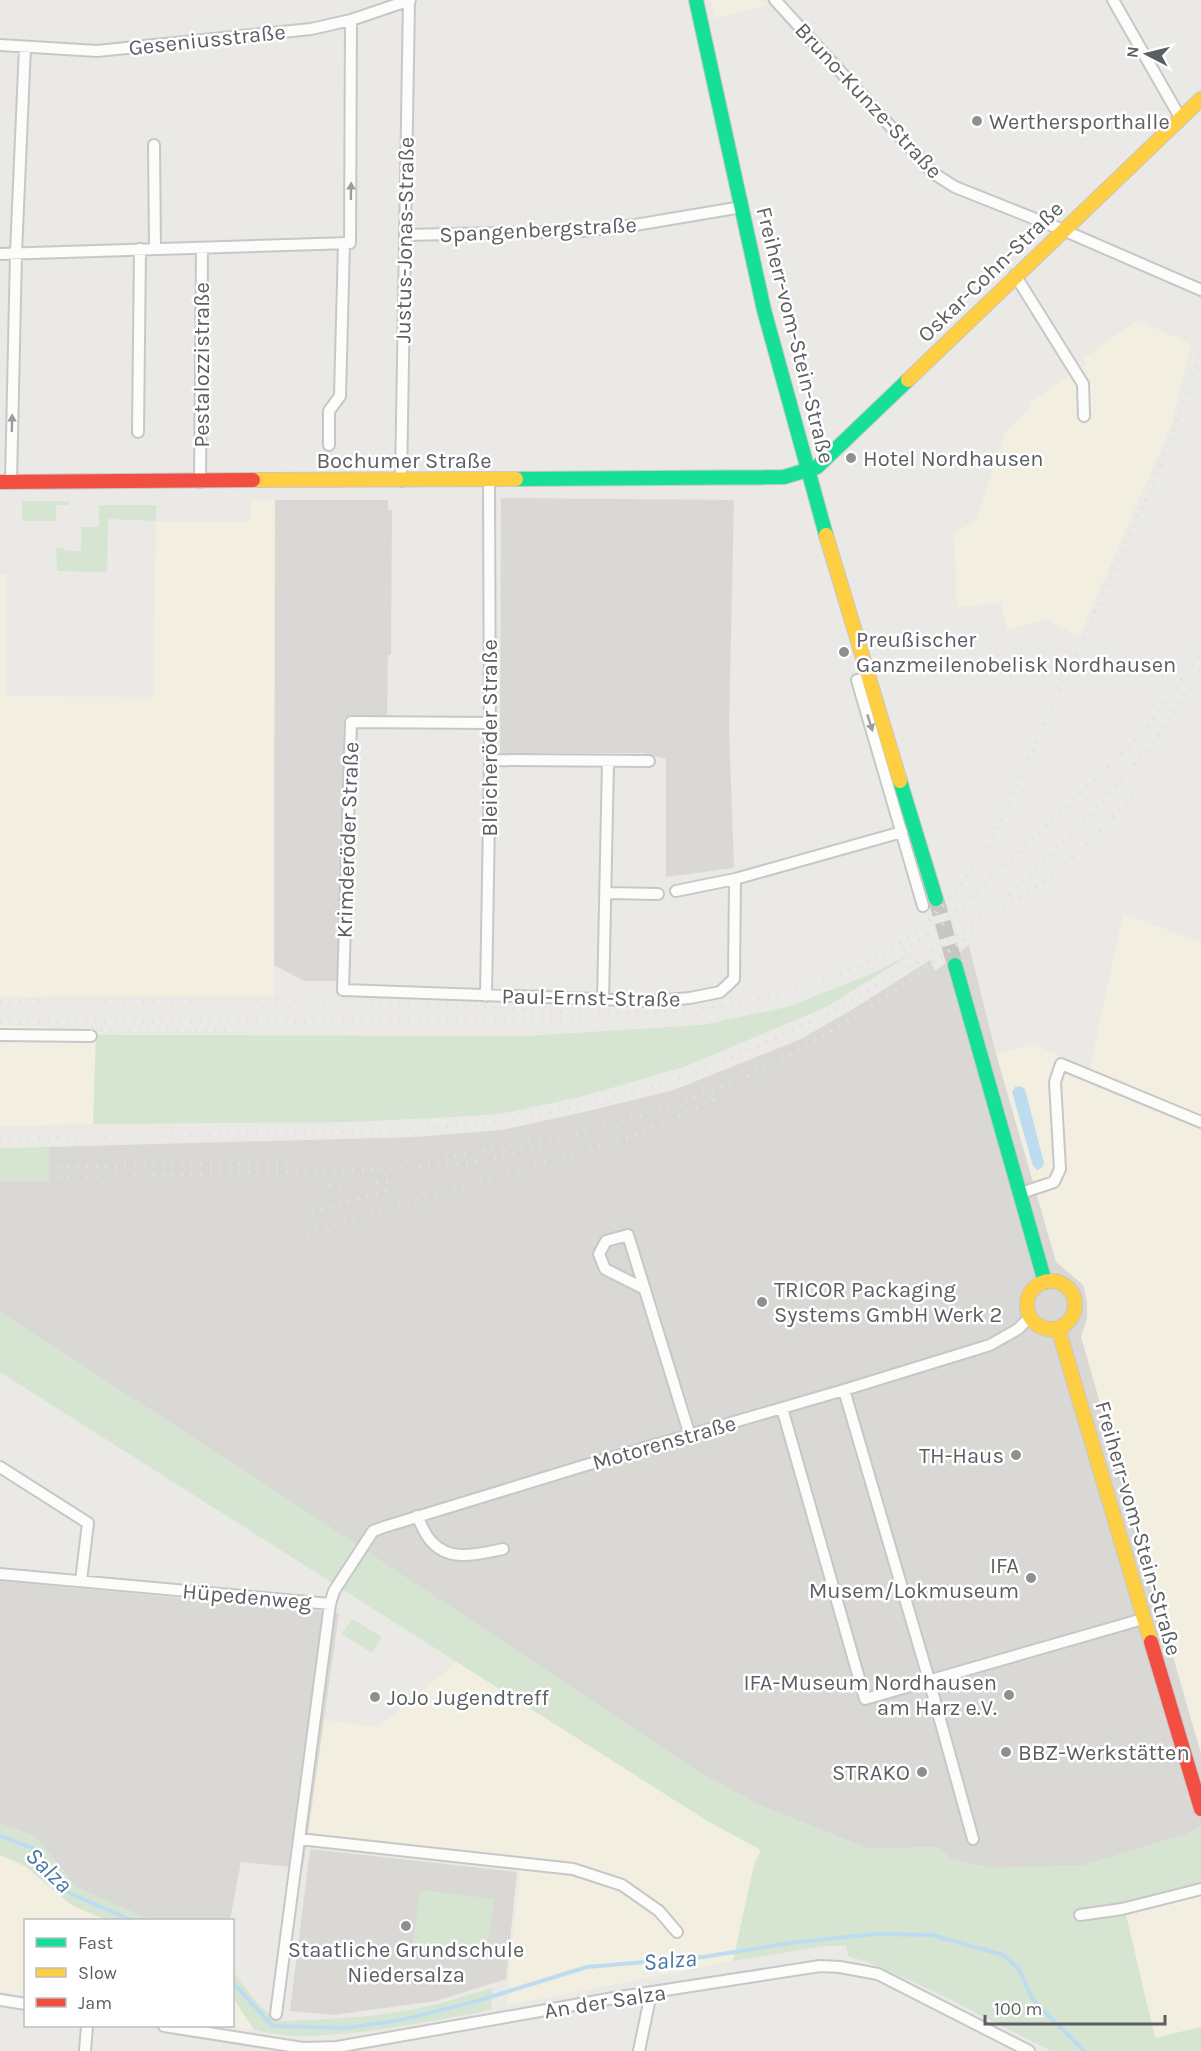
<svg xmlns="http://www.w3.org/2000/svg" width="1201" height="2051" font-family="Karla,sans-serif">
	<style>
		.commercial { fill: #f2eee0 }
		.industrial { fill: #dad8d5 }
		.education { fill: #dad8d4 }
		.green { fill: #d5e5d2 }
		.water { fill: #bedcf0 }
		.lines { fill: none; stroke-linecap: round; stroke-linejoin: round }
		.stream { stroke: #bedcf0; stroke-width: 4 }
		.secondary-tunnel { stroke: #c6c6c4; stroke-width: 16; stroke-dasharray: 16 8; stroke-linecap: butt }
		.street-casing { stroke: #c7c7c7; stroke-width: 14 }
		.fast-casing { stroke: #c7c7c7; stroke-width: 16 }
		.slow-casing { stroke: #c7c7c7; stroke-width: 16 }
		.jam-casing { stroke: #c7c7c7; stroke-width: 16 }
		.street { stroke: #fcfcfb; stroke-width: 10 }
		.fast { stroke: #16e098; stroke-width: 14 }
		.slow { stroke: #ffcf43; stroke-width: 14 }
		.jam { stroke: #f24e42; stroke-width: 14 }
		.rail { stroke: #e2e1e1; stroke-width: 4; stroke-dasharray: 1.5 8; stroke-linecap: butt }
		.oneway { fill: #9b9d9f }
		.poi-dot { fill: #8d8f90; stroke: #fff; stroke-width: 2 }
		.labels { text-anchor: middle; stroke-width: 5; stroke-linejoin: round; paint-order: stroke }
		.street-label { font-size: 22px; fill: #5b5e62; stroke: #fff }
		.poi-label { font-size: 22px; fill: #5b5e62; stroke: #fff; text-anchor: start }
		.water-label { font-size: 24px; font-style: italic; fill: #4b78a4; stroke: #fff }
	</style>
	<rect width="100%" height="100%" fill="#eae9e5"/>
	<!-- commercial -->
	<path class="commercial" d="M711,0H762L768,6L715,18Z
		M1137,320L1191,344L1171,427L1079,636L1046,619L1007,630L1001,603L957,607L954,532L976,521L1005,432L1030,407L1029,403L1086,364L1084,358Z
		M251,499L275,500L274,995L0,997V574H6V696L153,697L156,521H251Z
		M1123,914L1201,942V1754L1081,1337L1087,1318V1301L1083,1285L1056,1262L996,1054L1032,1044L1090,1068Z
		M0,1026H35L96,1035L93,1124L0,1126Z
		M457,1662L706,1820L761,1850L754,1865L733,1961L506,2006L520,1869L306,1846L324,1720L378,1727Z
		M0,1855L25,1866L73,1906L107,1920H26L25,1995L0,1991Z
		M1201,1896V2027L1155,2039L1126,1915Z
		M233,1998L254,2030L223,2026H232Z"/>
	<!-- industrial -->
	<path class="industrial" d="M501,498L734,500L729,728L734,868L666,877V759L643,753H500Z
		M275,500H388V510H392L391,655H388L387,719L344,718L340,981H304L274,965Z
		M969,945L996,1054L1056,1262L1083,1285L1087,1301V1318L1081,1337L1201,1754V1826L1187,1834L1082,1866L989,1868L950,1859L938,1847L869,1849L759,1805L702,1774L313,1516L0,1312V1181H49V1147L415,1137L502,1130L584,1112L674,1090L799,1040L850,1011L930,960L935,971Z
		M0,1581L339,1613L303,1868L241,1862L230,1920H150L76,1887L35,1836L0,1824Z"/>
	<!-- education -->
	<path class="education" d="M310,1849L517,1872L506,1979L436,2001L333,2015L290,2011Z"/>
	<!-- green -->
	<path class="green" d="M22,501H69V505H56V521H22Z
		M99,505H156V521L108,519L107,572L57,571L56,548L65,549V551H81V527H99Z
		M913,953L826,1007L684,1067L580,1097L505,1113L474,1116L350,1122L93,1124L96,1035L527,1036L702,1025L787,1007L871,974Z
		M49,1147V1181H0V1148Z
		M0,1312L313,1516L702,1774L759,1805L869,1849L938,1847L950,1859L989,1868L1082,1866L1187,1834L1201,1826V1896L1126,1915L1155,2038L1201,2027V2051H1051L935,1992L870,1963L848,1956L846,1946H825L733,1961L754,1865L761,1850L706,1820L0,1372Z
		M352,1619L382,1637L372,1653L342,1634Z
		M0,1824L35,1836L76,1887L150,1920H107L73,1906L25,1866L0,1855Z
		M420,1890L494,1899L487,1953L413,1944Z
		M232,1970C245,1988 261,2011 280,2021C333,2020 387,2016 438,2004C456,1999 474,1993 492,1988L491,2010C430,2021 367,2035 304,2036C287,2037 270,2033 254,2030L233,1998Z"/>
	<!-- water -->
	<path class="water" d="M1020,1086L1025,1089L1044,1163L1042,1168L1037,1170L1033,1166L1012,1092L1015,1087Z"/>
	<g class="lines">
		<!-- stream -->
		<path class="stream" d="M0,1836L32,1848L69,1893L131,1920
			M232,1982L273,2026L345,2028L401,2020L477,2001L587,1967L703,1957L790,1943L875,1934L932,1935L1003,1955L1019,1969L1033,2000L1084,2051"/>
		<!-- secondary-tunnel -->
		<path class="secondary-tunnel" d="M936,899L955,965"/>
		<defs>
			<path id="street" d="M775,0L933,173L955,187L1063,230L1201,290
				M1113,0L1181,119
				M0,45L97,51L311,29L351,20L410,0
				M154,145L155,249
				M405,235L583,231L635,225L742,207
				M0,254L350,243L351,20
				M1015,275L1083,384L1084,416
				M138,432L140,249
				M329,445V411L340,396L344,243
				M401,481L409,0
				M11,482L16,253L25,47
				M200,482L202,248
				M870,677L857,680L923,906
				M490,723L351,722L343,990L654,1001L690,998L720,992L734,979L735,879
				M490,760L649,761
				M676,891L735,879L902,832
				M606,893L658,894
				M486,996L490,760L489,480
				M603,1001L608,762
				M0,1035L91,1036
				M1021,1193L1054,1182L1060,1169L1055,1082L1061,1064L1201,1122
				M645,1289L605,1269L599,1254L606,1241L628,1235L690,1436
				M844,1390L929,1680L973,1839
				M782,1408L865,1699L1143,1619
				M0,1467L88,1523L81,1581
				M417,1516C421,1524 425,1535 431,1541C450,1563 478,1554 503,1549
				M0,1574L330,1604
				M299,1839L573,1869L622,1885L659,1911L677,1932
				M1080,1915L1122,1909L1201,1889
				M0,2000L26,2004
				M276,2014L330,1604L334,1591L373,1531L384,1527L583,1466L844,1390L990,1345L1018,1329L1030,1317
				M164,2026L303,2048L337,2047L614,1998L820,1966L840,1967L878,1974L1029,2051
				M85,2051L87,2026
				M639,2051L651,1993"/>
			<path id="fast" d="M696,0L764,310L826,535
				M516,479L784,477L817,467L908,380
				M900,781L936,899
				M955,965L1045,1282"/>
			<path id="slow" d="M908,380L1201,99
				M253,480L516,479
				M826,535L900,781
				M1027 1305a24 24 0 1 1 48 0a24 24 0 1 1-48 0Z
				M1058,1328L1151,1642"/>
			<path id="jam" d="M0,482L253,480
				M1151,1642L1201,1809"/>
		</defs>
		<!-- street casing -->
		<use href="#street" class="street-casing"/>
		<!-- fast casing -->
		<use href="#fast" class="fast-casing"/>
		<!-- slow casing -->
		<use href="#slow" class="slow-casing"/>
		<!-- jam casing -->
		<use href="#jam" class="jam-casing"/>
		<!-- street -->
		<use href="#street" class="street"/>
		<!-- fast -->
		<use href="#fast" class="fast"/>
		<!-- slow -->
		<use href="#slow" class="slow"/>
		<!-- jam -->
		<use href="#jam" class="jam"/>
		<!-- rail -->
		<path class="rail" d="M1004,909L1057,871L1088,843L1138,791
			M903,951L943,924L1137,739L1162,708L1201,652
			M0,1002C61,1000 123,1001 184,1001C247,1001 310,999 373,1001C522,1006 676,1034 820,982C856,969 891,952 921,927C948,904 968,875 989,847L1161,466L1201,351
			M0,1022L588,1021
			M91,1029L118,1031L226,1030
			M0,1139L371,1131L466,1125L506,1121L581,1106L681,1078L723,1062L828,1014L918,962L1005,899L1085,821L1153,743L1201,671
			M445,1157L497,1148L539,1136
			M58,1167L287,1162
			M58,1177L367,1170L480,1162L675,1105L739,1080L787,1057L872,1007L976,931
			M329,1185L391,1182
			M312,1213L393,1188
			M298,1235L631,1137L720,1097"/>
	</g>
	<!-- one-way arrows -->
	<defs><path id="oneway-solid" d="M-6-.8H1V-3.2L6.5 0L1 3.2V.8H-6Z" transform="scale(1.5)"/></defs>
	<g class="oneway">
		<use href="#oneway-solid" transform="translate(351 191) rotate(-89)"/>
		<use href="#oneway-solid" transform="translate(12 423) rotate(-89)"/>
		<use href="#oneway-solid" transform="translate(870 723) rotate(73)"/>
	</g>
	<!-- markers -->
	<g class="poi-dot">
		<circle cx="977" cy="121" r="6"/>
		<circle cx="851" cy="458" r="6"/>
		<circle cx="844" cy="652" r="6"/>
		<circle cx="762" cy="1302" r="6"/>
		<circle cx="1016" cy="1455" r="6"/>
		<circle cx="1031" cy="1578" r="6"/>
		<circle cx="1009" cy="1695" r="6"/>
		<circle cx="375" cy="1697" r="6"/>
		<circle cx="1006" cy="1752" r="6"/>
		<circle cx="922" cy="1772" r="6"/>
		<circle cx="406" cy="1926" r="6"/>
	</g>
	<g class="labels">
		<!-- street labels -->
		<g class="street-label">
			<text transform="translate(207 39) rotate(-6)" y="8">Geseniusstraße</text>
			<text transform="translate(869 100) rotate(47)" y="8">Bruno-Kunze-Straße</text>
			<text transform="translate(538 229) rotate(-3)" y="8">Spangenbergstraße</text>
			<text transform="translate(404 240) rotate(-89)" y="8">Justus-Jonas-Straße</text>
			<text transform="translate(990 271) rotate(-44)" y="8">Oskar-Cohn-Straße</text>
			<text transform="translate(796 335) rotate(76)" y="8">Freiherr-vom-Stein-Straße</text>
			<text transform="translate(201 365) rotate(-90)" y="8">Pestalozzistraße</text>
			<text x="404" y="468">Bochumer Straße</text>
			<text transform="translate(489 738) rotate(-90)" y="8">Bleicheröder Straße</text>
			<text transform="translate(347 840) rotate(-88)" y="8">Krimderöder Straße</text>
			<text transform="translate(591 997) rotate(1)" y="8">Paul-Ernst-Straße</text>
			<text transform="translate(664 1442) rotate(-16)" y="8">Motorenstraße</text>
			<text transform="translate(1139 1528) rotate(74)" y="8">Freiherr-vom-Stein-Straße</text>
			<text transform="translate(247 1596) rotate(5)" y="8">Hüpedenweg</text>
			<text transform="translate(605 2001) rotate(-9)" y="8">An der Salza</text>
		</g>
		<!-- poi labels -->
		<g class="poi-label">
			<text x="989" y="129">Werthersporthalle</text>
			<text x="863" y="466">Hotel Nordhausen</text>
			<text x="856" y="647">Preußischer<tspan x="856" dy="25">Ganzmeilenobelisk Nordhausen</tspan></text>
			<text x="774" y="1297">TRICOR Packaging<tspan x="774" dy="25">Systems GmbH Werk 2</tspan></text>
			<text x="1004" y="1463" text-anchor="end">TH-Haus</text>
			<text x="1019" y="1573" text-anchor="end">IFA<tspan x="1019" dy="25">Musem/Lokmuseum</tspan></text>
			<text x="997" y="1690" text-anchor="end">IFA-Museum Nordhausen<tspan x="997" dy="25">am Harz e.V.</tspan></text>
			<text x="387" y="1705">JoJo Jugendtreff</text>
			<text x="1018" y="1760">BBZ-Werkstätten</text>
			<text x="910" y="1780" text-anchor="end">STRAKO</text>
			<text x="406" y="1957" text-anchor="middle">Staatliche Grundschule<tspan x="406" dy="25">Niedersalza</tspan></text>
		</g>
		<!-- water labels -->
		<g class="water-label">
			<text transform="translate(49 1870) rotate(44)" y="8">Salza</text>
			<text transform="translate(670 1960) rotate(-5)" y="8">Salza</text>
		</g>
	</g>
	<!-- legend -->
	<rect x="24" y="1919" width="210" height="108" fill="#ffffff" stroke="#bdbfc0" stroke-width="1.5"/>
	<rect x="36" y="1938" width="30" height="9" fill="#16e098" stroke="#bdbfc0" stroke-width="1.5"/>
	<text x="78" y="1949" font-size="18" fill="#5b5e62">Fast</text>
	<rect x="36" y="1968" width="30" height="9" fill="#ffcf43" stroke="#bdbfc0" stroke-width="1.5"/>
	<text x="78" y="1979" font-size="18" fill="#5b5e62">Slow</text>
	<rect x="36" y="1998" width="30" height="9" fill="#f24e42" stroke="#bdbfc0" stroke-width="1.5"/>
	<text x="78" y="2009" font-size="18" fill="#5b5e62">Jam</text>
	<!-- north arrow -->
	<g transform="translate(1147 54) rotate(277)" stroke="#ffffff" stroke-width="4.5" paint-order="stroke">
	<path d="M0-4.5L10 22L0 15L-10 22Z" fill="#5b5e62"/>
	<text y="-9" font-size="16" font-weight="bold" text-anchor="middle" fill="#5b5e62">N</text>
	</g>
	<!-- scale -->
	<path d="M985 2015v9h180v-9" fill="none" stroke="#5b5e62" stroke-width="3"/>
	<text x="994" y="2015" font-size="18" fill="#5b5e62" stroke="#ffffff" stroke-width="4.5" paint-order="stroke">100 m</text>
</svg>
